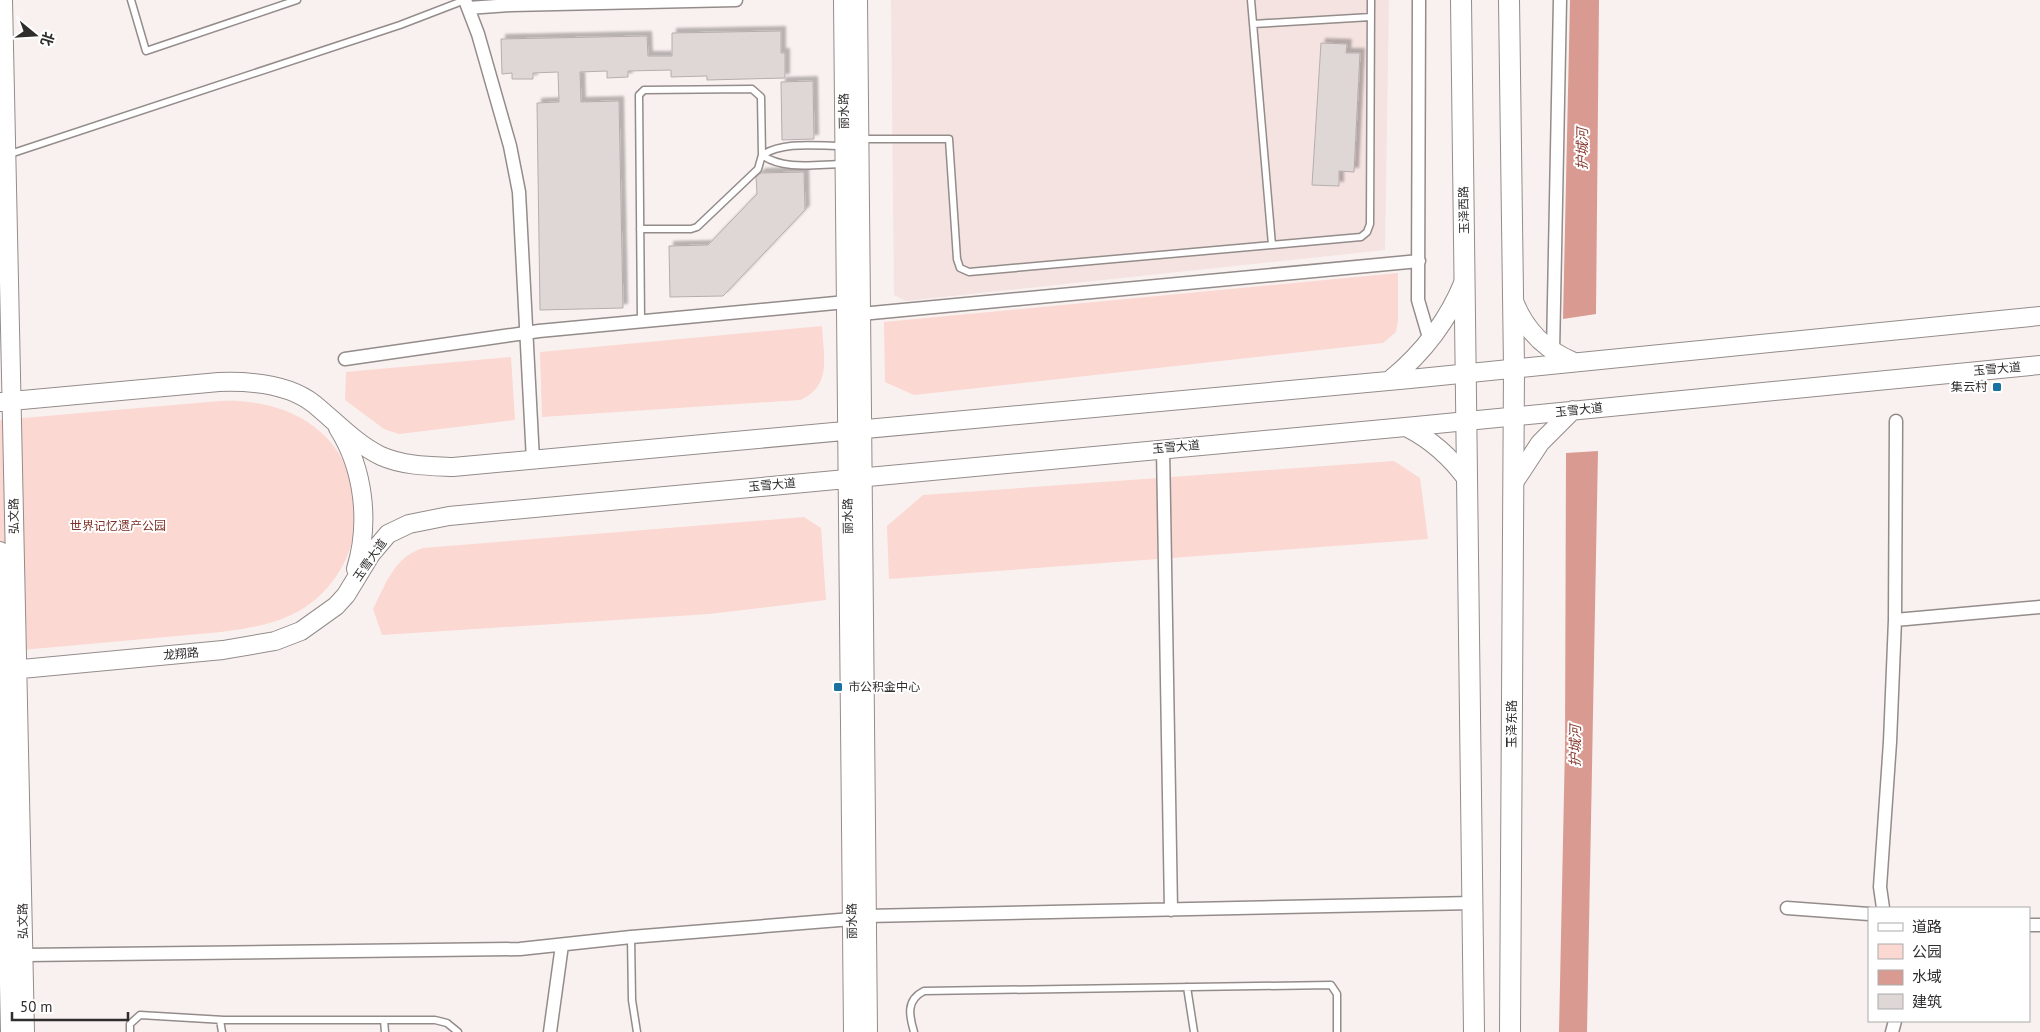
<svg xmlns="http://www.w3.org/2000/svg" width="2040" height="1032" font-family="'PT Sans','Noto Sans SC',sans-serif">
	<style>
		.built { fill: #f4e3e0 }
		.green { fill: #fbd8d1 }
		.water { fill: #d99b91 }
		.building { fill: #dfd7d6; stroke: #b5aeac; filter: url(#shadow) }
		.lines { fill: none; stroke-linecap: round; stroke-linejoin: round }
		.lane-casing { stroke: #938c8a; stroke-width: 9 }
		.street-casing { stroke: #938c8a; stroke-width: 15 }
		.secondary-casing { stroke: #938c8a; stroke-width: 20 }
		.primary-casing { stroke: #938c8a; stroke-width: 22 }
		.lane { stroke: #fff; stroke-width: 6 }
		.street { stroke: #fff; stroke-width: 12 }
		.secondary { stroke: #fff; stroke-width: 18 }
		.primary { stroke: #fff; stroke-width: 20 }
		.poi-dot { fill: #1a70a0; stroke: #fff; stroke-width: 2 }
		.labels { text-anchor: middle; stroke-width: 4; stroke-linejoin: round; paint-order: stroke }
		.street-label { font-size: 12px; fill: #302d2d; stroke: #fff }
		.poi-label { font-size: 12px; fill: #302d2d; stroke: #fff; text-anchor: end }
		.park-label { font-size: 12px; fill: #7d332a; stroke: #fff }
		.water-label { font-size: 14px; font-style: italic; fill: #893d33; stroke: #fff }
	</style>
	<defs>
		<filter id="shadow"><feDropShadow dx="4.5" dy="-4.5" stdDeviation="1" flood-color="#0004"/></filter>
	</defs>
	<rect width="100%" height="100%" fill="#f9f1f0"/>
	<!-- built -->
	<path class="built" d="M891,0H1389L1385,250L906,301L894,295Z"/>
	<!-- green -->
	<path class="green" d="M1398,273V320L1396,332L1383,343L914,395L885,382L884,322Z
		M822,326C823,354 833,386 800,400L542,417L540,352Z
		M511,357L515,420L399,434L384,429L345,400L346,372Z
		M220,401C247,400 276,404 301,418C374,459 373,563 304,608C279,624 250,628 221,632L0,652V420Z
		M1394,461L1420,478L1428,539L889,579L887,526L923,495Z
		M804,517L821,528L826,600L709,614L382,635L373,609C386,584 394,557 423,548Z"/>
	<!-- water -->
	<path class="water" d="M1570,0H1599L1596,314L1563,319Z
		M1598,451L1587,1032H1559L1565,745L1566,453Z"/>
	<!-- building -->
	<path class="building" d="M781,31V53H785V78L707,80V76L671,77V70L628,71V77L607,78V71L580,72L581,102L619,101L623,308L540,310L537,103L559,102L558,72L533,73V79H512V73L502,74L501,39L647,36L648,56H672V33Z
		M1321,43L1347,44L1346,53H1360L1354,172L1339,171V186L1312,185Z
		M813,81L814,139L782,140L781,82Z
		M804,172L805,210L723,296L670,297L669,246L708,245L757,194L756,177L761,173Z"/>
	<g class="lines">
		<defs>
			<path id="lane" d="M131,0L146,51L297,0
				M1251,0L1272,245
				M1253,24L1371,17
				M861,139H949L957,259L960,268L969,272L1361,237L1367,232L1370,224L1371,0
				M7,155L400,25L465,0
				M762,155C784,171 818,164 844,164
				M762,155C785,141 816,146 842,146
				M640,229H691L697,227L758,169L762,155L761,97L752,89L644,90L639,95L641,321
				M631,937L632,1000L637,1032
				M1187,987L1194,1032
				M220,1020L222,1032
				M384,1020L385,1032
				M130,1032V1024L140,1015L224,1020H435L447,1023L458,1032
				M914,1032C909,1015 906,1000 924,991L1331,985L1337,994V1032"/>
			<path id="street" d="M465,0L478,34L510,146L519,192L533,460
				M1419,0L1418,300L1430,341
				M468,8L511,5L736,0
				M861,314L1419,261
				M1553,352L1560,0
				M345,359L539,331L846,302
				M1896,421L1895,620L2040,607
				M1163,449L1171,910
				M1787,908L1869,914
				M1883,908L1880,887L1890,742L1895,620
				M867,916L1473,903
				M2029,925H2040
				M24,955L520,949L631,937L852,919
				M550,1032L562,945
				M1892,1032L1895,1021"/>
			<path id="secondary" d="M3,0L25,1032
				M843,0L853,1032
				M858,0L868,1032
				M1514,301C1525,330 1544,349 1572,361
				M1390,380C1423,353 1448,321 1464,281
				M0,402L219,382C249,381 289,384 314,404C336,422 356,444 381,456C404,466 429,466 453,467L1410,379L2040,316
				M1406,427C1432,440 1451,457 1468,481
				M338,428C364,469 370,523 356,569
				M1513,484L1540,443L1573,410
				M0,551L10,1032
				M0,671L223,650L275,641L301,631L336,606L346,595L371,554L388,534L409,524L449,516L1416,426L2040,365"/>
			<path id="primary" d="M1461,0L1474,1032
				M1509,0L1514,368L1510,1032"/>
		</defs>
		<!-- lane casing -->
		<use href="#lane" class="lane-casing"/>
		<!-- street casing -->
		<use href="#street" class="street-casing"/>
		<!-- secondary casing -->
		<use href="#secondary" class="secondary-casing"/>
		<!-- primary casing -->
		<use href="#primary" class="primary-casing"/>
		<!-- lane -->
		<use href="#lane" class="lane"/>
		<!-- street -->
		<use href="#street" class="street"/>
		<!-- secondary -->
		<use href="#secondary" class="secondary"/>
		<!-- primary -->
		<use href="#primary" class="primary"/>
	</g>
	<!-- markers -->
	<g class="poi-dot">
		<rect x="1992" y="382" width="10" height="10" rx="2.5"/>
		<rect x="833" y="682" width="10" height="10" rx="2.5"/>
	</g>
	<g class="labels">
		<!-- street labels -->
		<g class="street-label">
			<text transform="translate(844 111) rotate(-91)" y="4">丽水路</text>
			<text transform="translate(1464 210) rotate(-91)" y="4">玉泽西路</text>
			<text transform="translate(1997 369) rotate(-5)" y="4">玉雪大道</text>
			<text transform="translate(1579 410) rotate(-6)" y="4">玉雪大道</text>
			<text transform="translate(1176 447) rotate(-5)" y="4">玉雪大道</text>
			<text transform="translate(772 485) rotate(-5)" y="4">玉雪大道</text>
			<text transform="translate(14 516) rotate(-91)" y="4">弘文路</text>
			<text transform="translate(848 516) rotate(-91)" y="4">丽水路</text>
			<text transform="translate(370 560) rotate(-55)" y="4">玉雪大道</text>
			<text transform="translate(181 654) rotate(-5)" y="4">龙翔路</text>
			<text transform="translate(1512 724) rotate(-90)" y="4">玉泽东路</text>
			<text transform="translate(23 921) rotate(-91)" y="4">弘文路</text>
			<text transform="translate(852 921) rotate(-91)" y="4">丽水路</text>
		</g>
		<!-- poi labels -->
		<g class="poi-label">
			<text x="1987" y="391">集云村</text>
			<text x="848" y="691" text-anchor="start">市公积金中心</text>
		</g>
		<!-- park labels -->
		<g class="park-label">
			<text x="118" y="530">世界记忆遗产公园</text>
		</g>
		<!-- water labels -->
		<g class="water-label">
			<text transform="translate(1582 149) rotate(-89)" y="5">护城河</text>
			<text transform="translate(1575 746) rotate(-89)" y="5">护城河</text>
		</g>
	</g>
	<!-- legend -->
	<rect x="1868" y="907" width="162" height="115" fill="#ffffff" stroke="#acabab"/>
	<rect x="1878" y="923" width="25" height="8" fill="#ffffff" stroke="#acabab"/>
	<text x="1912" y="932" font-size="15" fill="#302d2d">道路</text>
	<rect x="1878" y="944" width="25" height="15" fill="#fbd8d1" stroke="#acabab"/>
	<text x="1912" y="957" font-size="15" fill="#302d2d">公园</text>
	<rect x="1878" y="970" width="25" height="15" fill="#d99b91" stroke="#acabab"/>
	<text x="1912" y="982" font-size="15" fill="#302d2d">水域</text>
	<rect x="1878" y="994" width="25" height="15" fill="#dfd7d6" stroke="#acabab"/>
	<text x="1912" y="1007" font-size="15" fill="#302d2d">建筑</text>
	<!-- north arrow -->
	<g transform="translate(35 35) rotate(108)" stroke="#ffffff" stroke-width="4" paint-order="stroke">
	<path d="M0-4L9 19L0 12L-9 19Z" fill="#302d2d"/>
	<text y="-8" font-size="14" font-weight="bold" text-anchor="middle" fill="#302d2d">北</text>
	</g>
	<!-- scale -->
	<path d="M12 1012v8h116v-8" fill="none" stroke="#302d2d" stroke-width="2.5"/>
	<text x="20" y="1012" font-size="15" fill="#302d2d" stroke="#ffffff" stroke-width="4" paint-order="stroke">50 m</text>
</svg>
